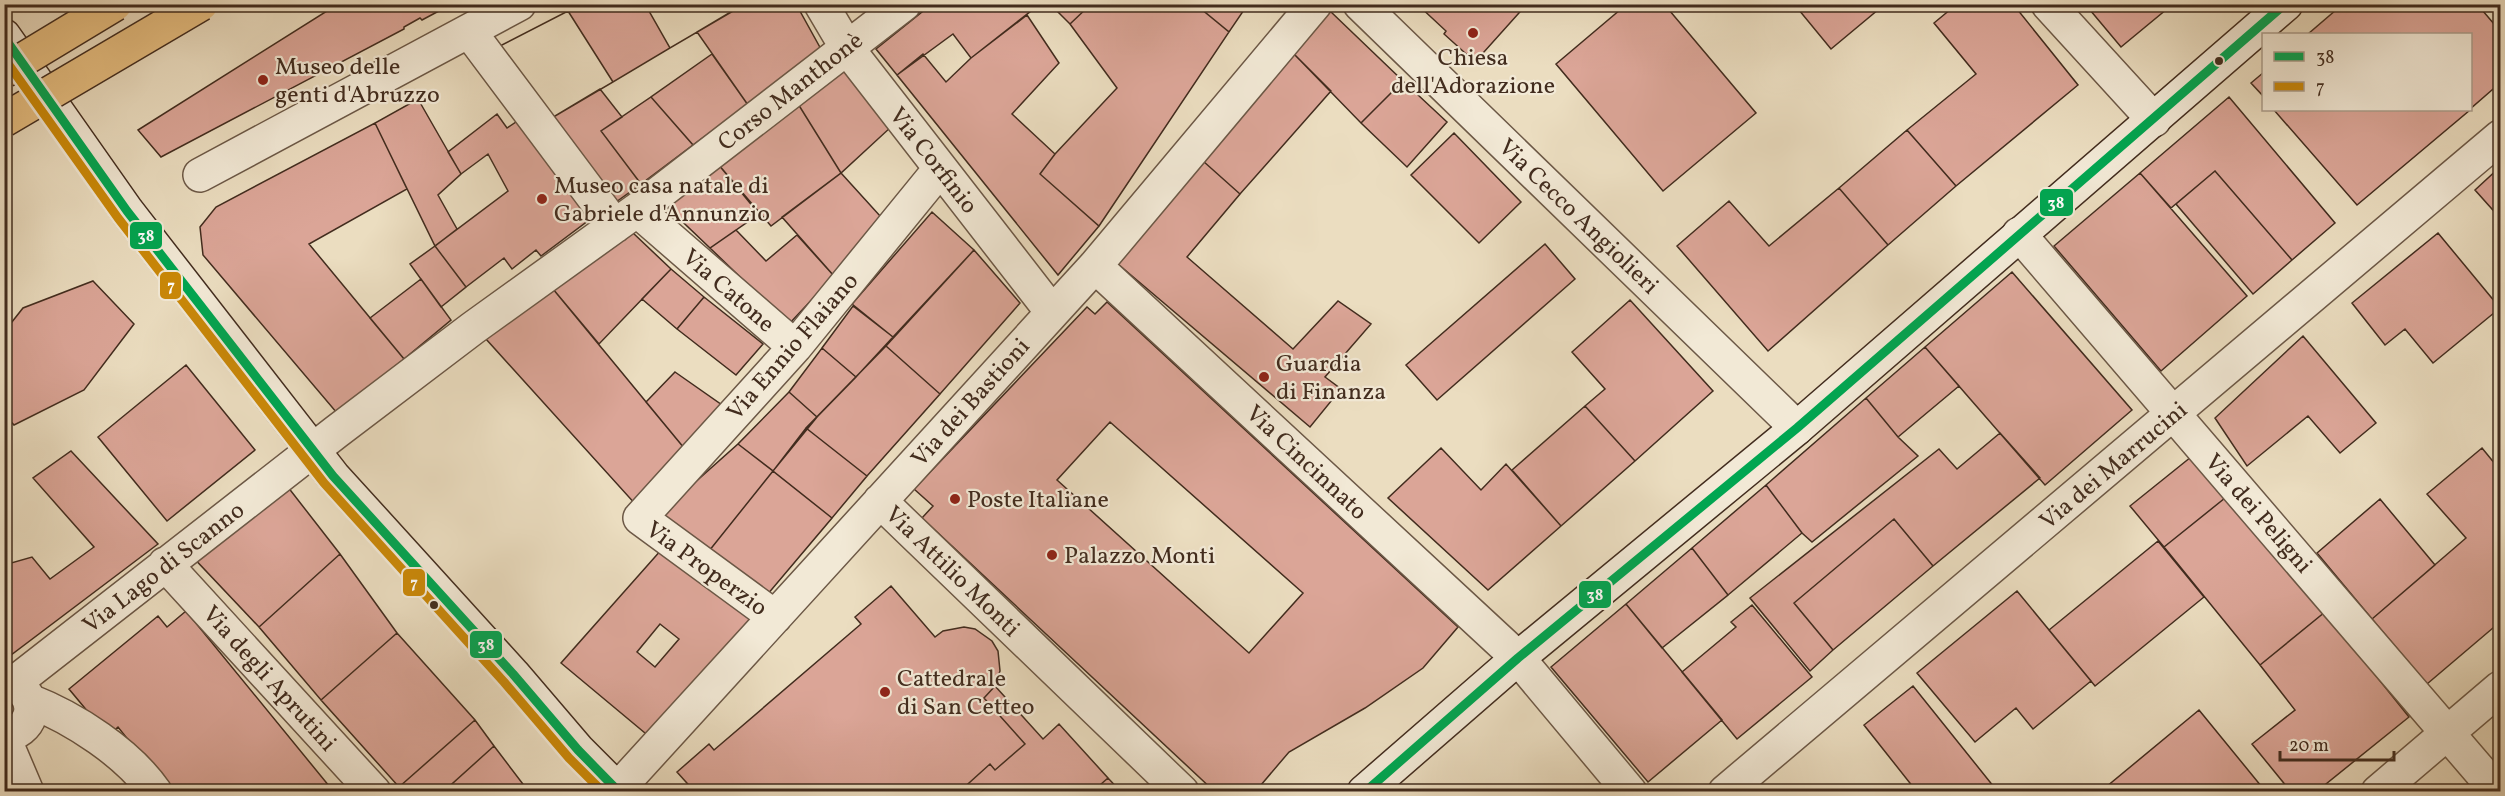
<svg xmlns="http://www.w3.org/2000/svg" width="2505" height="796" font-family="Vollkorn,serif">
	<style>
		.pier { fill: #ebddc0 }
		.building { fill: #dba597; stroke: #422c1e; stroke-width: 1.5; fill-rule: evenodd }
		.lines { fill: none; stroke-linecap: round; stroke-linejoin: round }
		.street-casing { stroke: #6c5846; stroke-width: 36 }
		.secondary-casing { stroke: #422c1e; stroke-width: 36 }
		.street { stroke: #f2e9d6; stroke-width: 33 }
		.secondary { stroke: #f2e9d6; stroke-width: 33 }
		.highway-bridge-casing { stroke: #422c1e; stroke-width: 36; stroke-linecap: butt }
		.highway-bridge { stroke: #e6be80; stroke-width: 33 }
		.bus-1-casing { stroke: #f2e9d6; stroke-width: 14 }
		.bus-2-casing { stroke: #f2e9d6; stroke-width: 14 }
		.bus-1 { stroke: #00a651; stroke-width: 9 }
		.bus-2 { stroke: #ca8808; stroke-width: 9 }
		.poi-dot { fill: #8f2418; stroke: #f2e9d6; stroke-width: 2 }
		.bus-dot { fill: #422c1e; stroke: #f2e9d6; stroke-width: 2 }
		.labels { text-anchor: middle; stroke-width: 4.5; stroke-linejoin: round; paint-order: stroke }
		.poi-label { font-size: 24px; fill: #422c1e; stroke: #f2e9d6; text-anchor: start }
		.street-label { font-size: 24px; fill: #422c1e; stroke: #f2e9d6 }
		.line-badge { stroke: #f2e9d6; stroke-width: 2 }
		.badge-label { font-size: 16px; text-anchor: middle; font-weight: bold; fill: #fff }
	</style>
	<rect width="100%" height="100%" fill="#ebddc0"/>
	<filter id="stains"><feTurbulence type="fractalNoise" baseFrequency=".00333" numOctaves="4"/><feColorMatrix values="0 0 0 0 .2 0 0 0 0 .09 0 0 0 0 .02 0 0 0 .5 -.17"/></filter>
	<radialGradient id="worn" r=".72"><stop offset=".6" stop-color="#630" stop-opacity="0"/><stop offset="1" stop-color="#630" stop-opacity=".3"/></radialGradient>
	<!-- pier -->
	<path class="pier" d="M5,4H44L5,27Z"/>
	<!-- building -->
	<path class="building" d="M338,4H452L422,20L420,18L404,27V29L161,157L138,130Z
		M582,4H645L670,48L613,82L568,11Z
		M645,4H738L740,7L670,48Z
		M645,4H738L740,7L670,48Z
		M744,4H796L822,51L748,105L697,32Z
		M932,4H1040L971,58L953,34L897,75L876,49Z
		M1050,4H1091L1070,24Z
		M1091,4H1195L1229,32L1099,226L1040,174L1055,154L1117,88L1070,24Z
		M1195,4H1248L1229,32Z
		M1417,4H1527L1475,62L1444,34L1446,31Z
		M1627,4H1664L1756,113L1663,191L1556,64Z
		M1794,4H1885L1831,49Z
		M1957,4H2013L2078,85L1956,186L1907,130L1976,74L1934,23Z
		M2085,4H2173L2121,47Z
		M2343,4H2477L2500,31V83L2470,109V34H2308Z
		M568,11L613,82L550,119L494,49Z
		M568,11L613,82L550,119L494,49Z
		M1330,11L1403,81L1361,123L1293,53Z
		M1027,15L1059,63L1012,114L1055,154L1040,174L1099,226L1058,275L897,75L923,54L946,82L971,58Z
		M1293,53L1331,91L1240,194L1203,161Z
		M712,54L748,105L693,145L651,97Z
		M847,62L891,127L841,173L795,99Z
		M2264,72V97L2251,83Z
		M1403,81L1447,122L1407,167L1361,123Z
		M600,89L622,117L601,131L641,184L616,202L550,119Z
		M651,97L693,145L641,184L601,131Z
		M2229,97L2335,223L2292,260L2215,171L2171,208L2140,173Z
		M418,99L461,174L438,195L457,229L435,246L375,123Z
		M795,99L841,173L771,226L718,164Z
		M2274,110H2470L2357,205Z
		M497,114L507,128L519,120L593,217L541,256L536,250L512,269L504,258L466,287L435,246L508,191L488,154L461,174L448,152Z
		M375,123L407,189L309,244L404,359L337,413L203,255L200,227L216,207Z
		M1907,130L1956,186L1888,245L1839,188Z
		M1454,133L1521,202L1479,243L1411,175Z
		M1203,161L1240,194L1187,257L1293,349L1338,301L1371,324L1325,377L1341,389L1310,427L1112,259Z
		M718,164L759,214L710,248L664,204Z
		M2500,167V218L2475,190Z
		M2215,171L2292,260L2253,294L2176,204Z
		M841,173L881,217L834,276L782,217Z
		M2140,173L2247,296L2161,371L2054,246Z
		M1839,188L1888,245L1768,351L1677,246L1729,201L1769,246Z
		M932,212L974,250L893,337L852,304Z
		M736,230L766,261L797,235L834,276L789,324L710,248Z
		M632,232L671,269L599,344L553,289Z
		M2438,233L2500,308L2433,363L2405,329L2385,345L2352,303Z
		M1545,244L1575,279L1437,400L1406,365Z
		M435,246L466,287L441,307L410,264Z
		M974,250L1020,303L940,394L886,346Z
		M671,269L704,297L677,329L642,299Z
		M2012,272L2132,410L2045,485L1925,347Z
		M421,279L451,320L404,359L370,318Z
		M93,281L134,324L84,390L14,425L4,414V332L23,308Z
		M553,289L689,454L637,506L486,339Z
		M704,297L763,344L736,375L677,329Z
		M1630,300L1713,391L1635,461L1585,406L1605,389L1572,352Z
		M1107,302L1458,627L1423,668L1365,708L1289,752L1255,792H1215L922,518L933,506L914,489L1087,307L1095,314ZM1110,422L1303,593L1249,653L1057,480Z
		M853,306L893,337L856,377L822,348Z
		M2303,336L2376,423L2340,453L2308,416L2247,466L2215,418Z
		M886,346L940,394L867,476L806,428Z
		M1925,347L1959,386L1898,437L1866,398Z
		M822,348L856,377L817,417L789,392Z
		M186,365L255,450L167,521L98,437Z
		M675,372L722,405L689,454L646,402Z
		M789,392L817,417L773,471L738,444Z
		M1866,398L1898,437L1918,456L1812,542L1802,533L1766,485Z
		M1585,406L1635,461L1561,526L1512,470Z
		M806,428L867,476L832,518L773,471Z
		M2000,433L2040,478L1933,566L1894,519L1794,603L1833,650L1810,671L1750,598L1939,449L1957,469Z
		M738,444L773,471L709,551L656,517Z
		M1441,448L1481,490L1506,464L1561,526L1488,590L1388,498Z
		M2482,448L2500,470V622L2427,684L2372,619L2466,538L2427,494Z
		M71,451L158,544L11,655L4,634V565L32,557L50,579L94,547L33,478Z
		M2196,453L2230,494L2164,547L2130,506Z
		M773,471L832,518L767,595L709,551Z
		M284,482L340,554L259,627L189,553Z
		M1766,485L1802,533L1728,595L1692,548Z
		M2230,494L2325,612L2260,665L2164,547Z
		M2380,499L2435,565L2372,619L2317,553Z
		M1894,519L1933,566L1833,650L1794,603Z
		M2158,541L2204,597L2095,686L2049,630Z
		M1692,548L1728,595L1662,648L1626,604Z
		M662,549L753,619L651,738L561,663ZM660,624L679,639L655,667L637,652Z
		M340,554L397,633L321,700L259,627Z
		M891,586L935,637L943,631L964,627L975,629L992,641L998,651L1000,671L995,686L984,698L1025,744L995,770L990,764L959,792H695L677,772L709,744L714,750L861,624L855,617Z
		M2017,591L2091,681L2033,729L2016,708L1975,742L1917,673Z
		M1626,604L1722,720L1648,782L1551,667Z
		M1752,605L1812,677L1737,739L1682,672L1736,627L1731,622Z
		M186,611L334,792H170L118,727L108,736L69,689L158,616L167,627Z
		M2325,612L2409,717L2316,792H2291L2252,744L2295,710L2260,665Z
		M397,633L475,720L399,787L321,700Z
		M995,686L1043,739L1059,724L1108,778L1092,792H959L990,764L995,770L1025,744L984,698Z
		M1913,686L1998,792H1917L1864,725Z
		M2199,710L2266,792H2100Z
		M475,720L494,746L443,792H403L399,787Z
		M494,746L529,792H443Z
		M1108,778L1121,792H1092Z"/>
	<g class="lines">
		<defs>
			<path id="street" d="M821,4L847,48L1052,312
				M1360,4L1797,428
				M2048,4L2154,120
				M469,31L615,226
				M200,175L519,4
				M637,210L795,347
				M2019,234L2498,792
				M1095,266L1518,658L1630,792
				M880,501L1182,792
				M165,564L374,792
				M775,617L640,518L795,347L940,169
				M13,684L336,432L473,328L637,210L904,4
				M30,701C74,718 128,753 155,792
				M4,735C31,733 41,702 18,687
				M4,738L27,792
				M615,792L1095,266L1315,4
				M1725,792L2500,137
				M2378,792L2500,688"/>
			<path id="secondary" d="M4,36L127,211L333,476L513,674L578,750L620,792
				M1364,792L1518,658L1797,428L2286,4"/>
		</defs>
		<!-- street casing -->
		<use href="#street" class="street-casing"/>
		<!-- secondary casing -->
		<use href="#secondary" class="secondary-casing"/>
		<!-- street -->
		<use href="#street" class="street"/>
		<!-- secondary -->
		<use href="#secondary" class="secondary"/>
		<defs>
			<path id="highway-bridge" d="M4,71L115,4
				M4,120L201,4"/>
		</defs>
		<!-- highway-bridge casing -->
		<use href="#highway-bridge" class="highway-bridge-casing"/>
		<!-- highway-bridge -->
		<use href="#highway-bridge" class="highway-bridge"/>
		<defs>
			<path id="bus-1" d="M4,37L127,211L333,476L513,674L578,750L619,792
				M1365,792L1518,658L1797,428L2285,4"/>
			<path id="bus-2" d="M4,58L118,218L324,483L504,682L569,758L603,792"/>
		</defs>
		<!-- bus-1 casing -->
		<use href="#bus-1" class="bus-1-casing"/>
		<!-- bus-2 casing -->
		<use href="#bus-2" class="bus-2-casing"/>
		<!-- bus-1 -->
		<use href="#bus-1" class="bus-1"/>
		<!-- bus-2 -->
		<use href="#bus-2" class="bus-2"/>
	</g>
	<!-- markers -->
	<g class="poi-dot">
		<circle cx="1473" cy="33" r="6"/>
		<circle cx="263" cy="80" r="6"/>
		<circle cx="542" cy="199" r="6"/>
		<circle cx="1264" cy="377" r="6"/>
		<circle cx="955" cy="499" r="6"/>
		<circle cx="1052" cy="555" r="6"/>
		<circle cx="885" cy="692" r="6"/>
	</g>
	<g class="bus-dot">
		<circle cx="2219" cy="61" r="5"/>
		<circle cx="434" cy="605" r="5"/>
	</g>
	<g class="labels">
		<!-- poi labels -->
		<g class="poi-label">
			<text x="1473" y="65" text-anchor="middle">Chiesa<tspan x="1473" dy="28">dell'Adorazione</tspan></text>
			<text x="275" y="74">Museo delle<tspan x="275" dy="28">genti d'Abruzzo</tspan></text>
			<text x="554" y="193">Museo casa natale di<tspan x="554" dy="28">Gabriele d'Annunzio</tspan></text>
			<text x="1276" y="371">Guardia<tspan x="1276" dy="28">di Finanza</tspan></text>
			<text x="967" y="507">Poste Italiane</text>
			<text x="1064" y="563">Palazzo Monti</text>
			<text x="897" y="686">Cattedrale<tspan x="897" dy="28">di San Cetteo</tspan></text>
		</g>
		<!-- street labels -->
		<g class="street-label">
			<text transform="translate(790 91) rotate(-38)" y="8">Corso Manthonè</text>
			<text transform="translate(934 160) rotate(52)" y="8">Via Corfinio</text>
			<text transform="translate(1579 216) rotate(44)" y="8">Via Cecco Angiolieri</text>
			<text transform="translate(729 290) rotate(41)" y="8">Via Catone</text>
			<text transform="translate(792 346) rotate(-49)" y="8">Via Ennio Flaiano</text>
			<text transform="translate(970 402) rotate(-48)" y="8">Via dei Bastioni</text>
			<text transform="translate(1307 462) rotate(43)" y="8">Via Cincinnato</text>
			<text transform="translate(2113 465) rotate(-40)" y="8">Via dei Marrucini</text>
			<text transform="translate(2259 513) rotate(49)" y="8">Via dei Peligni</text>
			<text transform="translate(163 567) rotate(-38)" y="8">Via Lago di Scanno</text>
			<text transform="translate(707 568) rotate(36)" y="8">Via Properzio</text>
			<text transform="translate(953 571) rotate(44)" y="8">Via Attilio Monti</text>
			<text transform="translate(270 678) rotate(48)" y="8">Via degli Aprutini</text>
		</g>
	</g>
	<g class="line-badge">
		<rect x="2039" y="188" width="35" height="29" rx="6" fill="#00a651"/>
		<rect x="129" y="221" width="34" height="29" rx="6" fill="#00a651"/>
		<rect x="159" y="271" width="23" height="29" rx="6" fill="#ca8808"/>
		<rect x="402" y="568" width="24" height="29" rx="6" fill="#ca8808"/>
		<rect x="1578" y="580" width="34" height="29" rx="6" fill="#00a651"/>
		<rect x="469" y="630" width="34" height="29" rx="6" fill="#00a651"/>
	</g>
	<g class="badge-label">
		<text x="2056" y="208">38</text>
		<text x="146" y="241">38</text>
		<text x="171" y="291">7</text>
		<text x="414" y="588">7</text>
		<text x="1595" y="600">38</text>
		<text x="486" y="650">38</text>
	</g>
	<!-- margin -->
	<rect width="2505" height="796" fill="none" stroke="#ebddc0" stroke-width="24"/>
	<rect x="6" y="6" width="2493" height="784" fill="none" stroke="#422c1e" stroke-width="3"/>
	<rect x="12" y="12" width="2481" height="772" fill="none" stroke="#422c1e" stroke-width="1.5"/>
	<!-- legend -->
	<rect x="2262" y="33" width="210" height="78" fill="#f2e9d6" stroke="#ac9d8c" stroke-width="1.5"/>
	<rect x="2274" y="52" width="30" height="9" fill="#00a651" stroke="#ac9d8c" stroke-width="1.5"/>
	<text x="2316" y="63" font-size="18" fill="#422c1e">38</text>
	<rect x="2274" y="82" width="30" height="9" fill="#ca8808" stroke="#ac9d8c" stroke-width="1.5"/>
	<text x="2316" y="93" font-size="18" fill="#422c1e">7</text>
	<!-- scale -->
	<path d="M2280 751v9h114v-9" fill="none" stroke="#422c1e" stroke-width="3"/>
	<text x="2289" y="751" font-size="18" fill="#422c1e" stroke="#f2e9d6" stroke-width="4.5" paint-order="stroke">20 m</text>
	<rect width="100%" height="100%" filter="url(#stains)"/>
	<rect width="100%" height="100%" fill="url(#worn)"/>
</svg>
